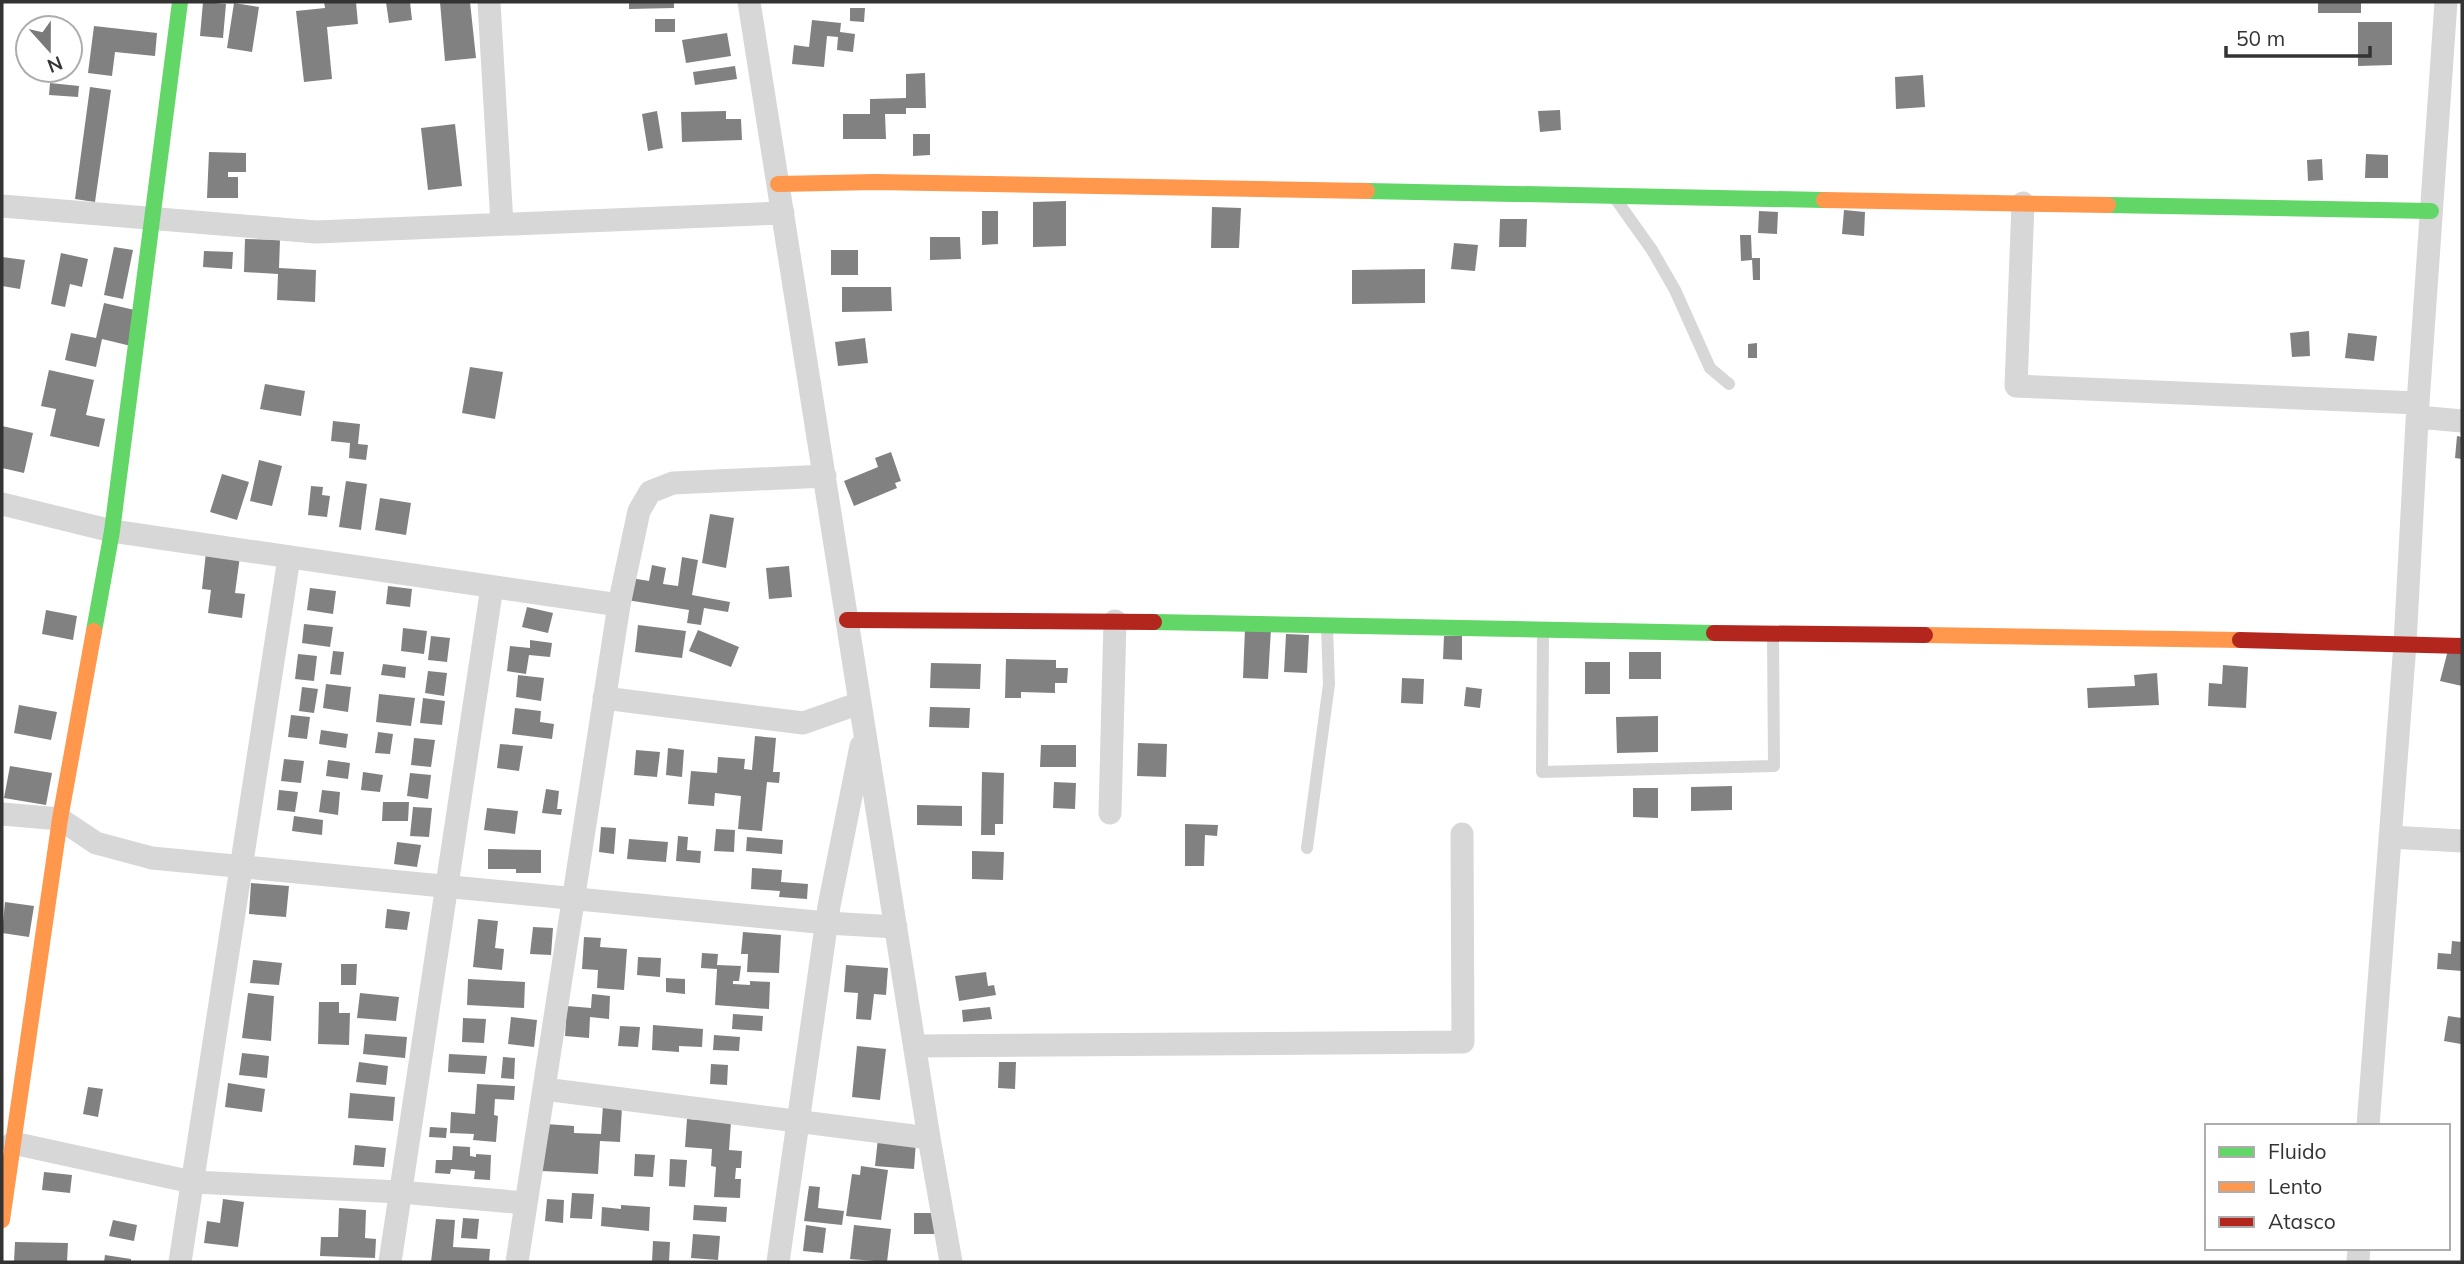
<svg xmlns="http://www.w3.org/2000/svg" width="2464" height="1264" font-family="Mulish,sans-serif">
	<style>
		.building { fill: #818181 }
		.lines { fill: none; stroke-linecap: round; stroke-linejoin: round }
		.lane { stroke: #d7d7d7; stroke-width: 12 }
		.street { stroke: #d7d7d7; stroke-width: 23 }
		.fast { stroke: #63d668; stroke-width: 16 }
		.slow { stroke: #ff974d; stroke-width: 16 }
		.jam { stroke: #b3261e; stroke-width: 16 }
	</style>
	<rect width="100%" height="100%" fill="#fff"/>
	<!-- building -->
	<path class="building" d="M203,2L226,4L223,38L200,36Z
		M324,2H356L358,24L327,27L332,79L304,82L296,11L325,8Z
		M386,2H410L412,20L389,23Z
		M440,2H470L476,58L445,61Z
		M629,2H674V8L629,9Z
		M2318,2H2361V13H2318Z
		M234,3L259,7L252,52L227,48Z
		M850,8H865L864,22L850,21Z
		M655,19H675V32H655Z
		M812,20L841,23L840,32L855,34L853,52L837,50L838,37L827,36L824,67L792,64L794,45L809,47Z
		M2358,22H2392V65L2358,66Z
		M94,26L157,33L155,56L115,52L112,76L88,73Z
		M727,33L731,56L686,63L682,40Z
		M735,66L737,79L695,85L693,72Z
		M925,73L926,108H906V114H885L886,139H843V114H870V99L906,98V74Z
		M1923,75L1925,107L1896,109L1895,77Z
		M50,83L79,86L78,97L49,95Z
		M90,87L111,90L95,202L75,199Z
		M1560,110L1561,130L1540,132L1538,111Z
		M657,111L663,148L648,151L642,114Z
		M726,111V119H741L742,140L682,142L681,112Z
		M455,124L462,186L428,190L421,128Z
		M913,134H930V155L913,156Z
		M209,152L246,153V172H228V177H238V198H207Z
		M2366,154L2388,155V178H2365Z
		M2322,159L2323,180L2308,181L2307,160Z
		M1066,201V246L1033,247V202Z
		M1212,207L1241,208L1239,248H1211Z
		M1844,210L1865,212L1864,236L1842,234Z
		M982,211H998V244L982,245Z
		M1759,211L1778,212L1777,234L1758,233Z
		M1500,219H1527L1526,247H1499Z
		M1740,235H1751L1752,260L1741,261Z
		M930,237H960L961,259L930,260Z
		M245,239L280,240L279,268L316,270L315,302L277,300L278,274L244,272Z
		M1454,243L1478,245L1475,271L1451,269Z
		M114,247L133,250L123,299L104,295Z
		M831,250H858V275H831Z
		M204,251L233,252L232,269L203,267Z
		M61,253L88,259L82,287L70,284L65,307L51,304Z
		M2,257L25,260L20,289L2,286Z
		M1752,258H1760V280H1753Z
		M1425,269V303L1352,304V270Z
		M842,287H891L892,311L842,312Z
		M104,303L139,311L131,346L102,339L96,367L65,360L71,333L96,338Z
		M2309,331L2310,356L2292,357L2290,333Z
		M2348,333L2377,336L2374,361L2345,358Z
		M865,338L868,363L838,366L835,342Z
		M1757,343V358H1748V344Z
		M470,367L503,372L495,419L462,413Z
		M49,370L94,380L86,415L105,419L99,447L50,436L56,409L41,406Z
		M265,384L305,391L301,416L260,409Z
		M333,421L360,424L358,444L368,445L366,460L349,458L350,443L331,441Z
		M2,426L33,433L24,473L2,468Z
		M2457,436L2462,437V459L2455,458Z
		M891,452L901,481L895,483L897,488L854,506L844,481L878,467L875,458Z
		M259,460L282,466L272,506L250,501Z
		M222,474L249,482L237,520L210,512Z
		M346,481L367,484L361,530L339,527Z
		M311,486L323,487L322,495L330,496L327,517L308,515Z
		M380,498L411,503L406,535L375,530Z
		M710,514L734,518L726,568L702,563Z
		M206,552L240,556L235,593L245,594L242,618L208,613L211,590L202,589Z
		M682,557L698,560L692,595L730,602L728,612L704,608L701,625L687,623L689,610L627,600L631,578L649,581L652,565L666,568L663,584L678,586Z
		M789,566L792,597L769,599L766,568Z
		M388,586L412,589L410,607L386,604Z
		M310,588L336,591L333,614L307,610Z
		M527,607L553,613L548,633L522,627Z
		M46,610L77,616L73,640L42,634Z
		M304,624L333,627L330,647L302,643Z
		M638,625L686,631L682,658L635,652Z
		M403,628L427,631L424,654L401,651Z
		M1245,628L1271,629L1268,679L1243,678Z
		M698,630L739,647L731,667L689,651Z
		M1286,634L1309,635L1307,673L1284,672Z
		M431,636L450,638L447,662L428,660Z
		M1444,636H1462V660L1443,659Z
		M530,640L552,643L550,657L529,655L526,674L507,671L510,646L530,648Z
		M2448,650L2462,653V686L2440,681Z
		M333,651L344,652L341,675L330,674Z
		M1629,652H1661V679H1629Z
		M298,654L317,656L314,681L295,679Z
		M1006,659L1056,660V668H1068L1067,683H1055V693L1021,692V698H1005Z
		M1585,662H1610V694H1585Z
		M931,663L981,664L980,689L930,688Z
		M383,664L406,667L405,678L381,675Z
		M2223,665L2248,667L2246,708L2208,706L2209,683L2222,684Z
		M428,671L447,673L444,696L425,693Z
		M2157,673L2159,705L2088,708L2087,688L2135,686L2134,675Z
		M518,675L544,678L541,701L516,697Z
		M1402,678L1424,679L1423,704L1401,703Z
		M326,684L351,687L348,712L323,708Z
		M302,687L318,689L314,713L299,711Z
		M1466,687L1482,689L1480,708L1464,706Z
		M379,694L415,698L411,726L376,722Z
		M423,698L445,701L442,725L420,723Z
		M19,705L57,712L51,740L14,733Z
		M930,707L970,708L969,728L929,727Z
		M515,708L541,711L540,722L554,724L552,739L512,734Z
		M291,715L310,717L307,739L288,737Z
		M1658,716V752L1617,753L1616,717Z
		M321,730L348,734L346,748L319,744Z
		M378,732L393,734L390,754L375,753Z
		M755,736L776,738L773,772H780L779,783L767,782L762,831L738,829L741,796L715,793L714,806L688,804L691,771L717,773L718,757L745,759L744,769L752,770Z
		M414,738L435,740L431,767L411,765Z
		M1138,743L1167,744L1166,777L1137,776Z
		M500,744L523,746L519,771L497,768Z
		M1041,745H1076V767H1040Z
		M668,748L684,750L682,777L666,775Z
		M636,750L660,752L657,777L634,775Z
		M284,759L304,761L301,783L281,781Z
		M328,760L350,763L348,779L326,776Z
		M10,766L52,773L46,805L4,798Z
		M363,772L383,775L380,792L361,790Z
		M982,772L1004,773L1003,824H995V835H981Z
		M410,773L431,775L428,799L407,796Z
		M1054,782L1076,783L1075,809L1053,808Z
		M1732,786V810L1691,811V787Z
		M1633,788H1658V818L1633,817Z
		M546,789L559,791L557,809H562L561,815L542,813Z
		M279,790L298,792L295,812L277,810Z
		M322,790L340,792L338,815L319,812Z
		M383,802H409L408,821H382Z
		M917,805L962,806V826L917,825Z
		M413,807L432,808L429,837L410,836Z
		M487,808L518,811L515,834L484,830Z
		M294,816L323,820L322,835L292,831Z
		M1185,824L1218,825L1217,836L1205,835L1204,866H1185Z
		M601,827L616,828L614,854L599,852Z
		M716,829L735,830L734,852L714,851Z
		M678,836L688,837L687,850L701,851L700,863L676,861Z
		M747,837L783,840L782,854L746,851Z
		M629,839L668,842L666,862L627,859Z
		M397,842L421,845L417,867L394,864Z
		M488,849L541,850V873H516V869H488Z
		M972,851L1004,852L1003,880L972,879Z
		M752,868L782,870L781,882L808,884L807,899L779,897L780,891L751,889Z
		M251,883L289,886L286,917L249,914Z
		M5,902L34,906L29,937L2,933Z
		M387,909L410,912L407,930L385,928Z
		M478,919L498,921L495,948L504,949L502,970L473,967Z
		M533,927L553,928L551,955L530,954Z
		M743,932L781,935L779,973L747,972L748,954H741Z
		M584,937L601,938L600,947L627,949L624,990L597,988L598,970L582,969Z
		M2452,941L2462,942V971L2437,969L2438,953L2451,954Z
		M702,953L718,954L717,965L741,966L739,981H733V984L750,985V981L770,982L769,1009L715,1005L717,969L701,968Z
		M638,957L661,958L660,977L637,975Z
		M253,960L282,963L279,985L250,983Z
		M341,964H357L356,985H341Z
		M846,965L888,968L886,995L874,994L871,1020L856,1019L858,993L844,992Z
		M986,972L988,986L994,985L996,995L959,1001L955,976Z
		M666,978L685,979V994L666,992Z
		M468,979L525,982L524,1008L467,1005Z
		M248,993L274,996L271,1041L242,1038Z
		M360,993L399,997L396,1021L357,1018Z
		M592,994L610,996L609,1019L590,1017L589,1038L565,1036L567,1006L591,1008Z
		M319,1002H339V1013H350L349,1045L318,1044Z
		M990,1007L992,1019L963,1022L962,1010Z
		M733,1014L763,1016L762,1031L732,1029Z
		M2448,1016L2462,1018L2461,1044L2444,1041Z
		M511,1017L537,1020L534,1047L508,1044Z
		M463,1018L486,1019L484,1043L462,1042Z
		M653,1025L703,1029L702,1047L679,1046V1052L652,1050Z
		M620,1026L640,1027L638,1047L618,1046Z
		M365,1034L407,1037L405,1058L363,1054Z
		M714,1035L740,1037L739,1051L713,1050Z
		M857,1046L886,1049L880,1100L852,1097Z
		M242,1053L269,1056L267,1078L239,1075Z
		M449,1054L487,1056L485,1074L448,1072Z
		M503,1057L515,1058L514,1079L501,1078Z
		M359,1062L388,1066L386,1085L356,1082Z
		M999,1062H1016L1015,1089L998,1088Z
		M711,1064L728,1065L727,1085L710,1084Z
		M228,1083L265,1089L262,1112L225,1107Z
		M477,1084L515,1086L514,1100L495,1099L494,1115L498,1116L496,1142L473,1140L474,1134L450,1133L451,1112L475,1114Z
		M88,1087L103,1089L98,1117L83,1114Z
		M350,1093L395,1097L393,1121L348,1118Z
		M603,1105L622,1107L620,1142L600,1141L598,1174L542,1171L546,1124L574,1126V1133L601,1134Z
		M687,1119L731,1122L729,1150L742,1151L741,1168H736L735,1179H741L740,1198L714,1197L716,1167L711,1166L712,1149L685,1147Z
		M430,1127L447,1128L446,1138L429,1137Z
		M878,1138L916,1141L914,1169L875,1166Z
		M355,1145L386,1148L384,1167L353,1165Z
		M453,1146L470,1147V1156L476,1157V1154L491,1155L490,1180L474,1179L475,1171L451,1169L450,1174L435,1173L436,1160H452Z
		M635,1154L655,1155L653,1177L634,1176Z
		M670,1159L687,1160L685,1187L669,1186Z
		M861,1166L888,1170L881,1220L846,1216L852,1174L860,1175Z
		M44,1172L72,1175L70,1193L42,1190Z
		M809,1186L820,1187L818,1208L844,1211L842,1225L804,1221Z
		M572,1193L594,1194L592,1219L570,1218Z
		M223,1199L244,1202L238,1247L204,1243L207,1221L220,1223Z
		M547,1199L564,1200L563,1223L545,1221Z
		M621,1205L650,1207L649,1231L601,1226L602,1207L621,1209Z
		M694,1205L727,1207L726,1222L693,1220Z
		M339,1208L366,1210L365,1238L376,1239L375,1258L320,1256L321,1237H338Z
		M914,1213H935V1234H914Z
		M463,1218L479,1219L477,1239L461,1238Z
		M436,1219L455,1220L453,1247L490,1249L489,1262H431Z
		M113,1220L137,1225L134,1241L109,1236Z
		M806,1225L826,1228L823,1253L803,1251Z
		M854,1225L891,1229L887,1262L850,1259Z
		M693,1234L720,1236L718,1260L691,1258Z
		M653,1241L670,1242L669,1262H652Z
		M15,1242L68,1243L67,1262H14Z
		M105,1255L131,1259V1262H104Z"/>
	<g class="lines">
		<!-- lane -->
		<path class="lane" d="M1615,198L1652,250L1675,290L1710,368L1729,384
			M1543,631L1542,772L1774,766L1773,635
			M1307,848L1329,684L1327,626"/>
		<!-- street -->
		<path class="street" d="M489,2L502,224
			M749,2L929,1138L951,1262
			M2023,203L2016,386L2418,403
			M2,206L316,232L783,213
			M2418,417L2462,421
			M2,504L112,531L619,605
			M604,698L803,723L860,703
			M1110,813L1115,621
			M2,814L60,819L96,843L152,858L827,923L896,927
			M2390,837L2462,841
			M915,1046L1463,1042L1462,834
			M544,1089L929,1138
			M2368,1126L2405,644L2418,403L2446,2
			M13,1143L192,1182L400,1192L526,1203
			M180,1262L289,558
			M390,1262L492,587
			M517,1262L619,605L639,511L650,492L673,483L825,476
			M778,1262L829,906L861,746
			M2358,1262L2359,1248"/>
		<!-- fast -->
		<path class="fast" d="M1367,191L1824,200
			M2108,205L2431,211
			M1154,622L1714,633
			M94,631L112,531L180,2"/>
		<!-- slow -->
		<path class="slow" d="M778,184L875,182L1367,191
			M1824,200L2108,205
			M1925,635L2240,640
			M2,1220L60,819L94,631"/>
		<!-- jam -->
		<path class="jam" d="M847,620L1154,622
			M1714,633L1925,635
			M2240,640L2462,646"/>
	</g>
	<!-- border -->
	<rect width="2464" height="1264" fill="none" stroke="#333333" stroke-width="7"/>
	<!-- legend -->
	<rect x="2205" y="1124" width="245" height="126" fill="#ffffff" stroke="#adadad" stroke-width="2"/>
	<rect x="2219" y="1147" width="35" height="10" fill="#63d668" stroke="#adadad" stroke-width="2"/>
	<text x="2268" y="1159" font-size="21" fill="#333333">Fluido</text>
	<rect x="2219" y="1182" width="35" height="10" fill="#ff974d" stroke="#adadad" stroke-width="2"/>
	<text x="2268" y="1194" font-size="21" fill="#333333">Lento</text>
	<rect x="2219" y="1217" width="35" height="10" fill="#b3261e" stroke="#adadad" stroke-width="2"/>
	<text x="2268" y="1229" font-size="21" fill="#333333">Atasco</text>
	<!-- north arrow -->
	<g transform="translate(49 49) rotate(159)"><circle r="33" fill="#ffffff" stroke="#adadad" stroke-width="2"/>
	<path d="M0-5L12 26L0 18L-12 26Z" fill="#7a7a7a"/>
	<text y="-10" font-size="19" font-weight="bold" text-anchor="middle" fill="#333333">N</text>
	</g>
	<!-- scale -->
	<path d="M2226 46v10h144v-10" fill="none" stroke="#333333" stroke-width="3.5"/>
	<text x="2236" y="46" font-size="21" fill="#333333" stroke="#ffffff" stroke-width="5" paint-order="stroke">50 m</text>
</svg>
